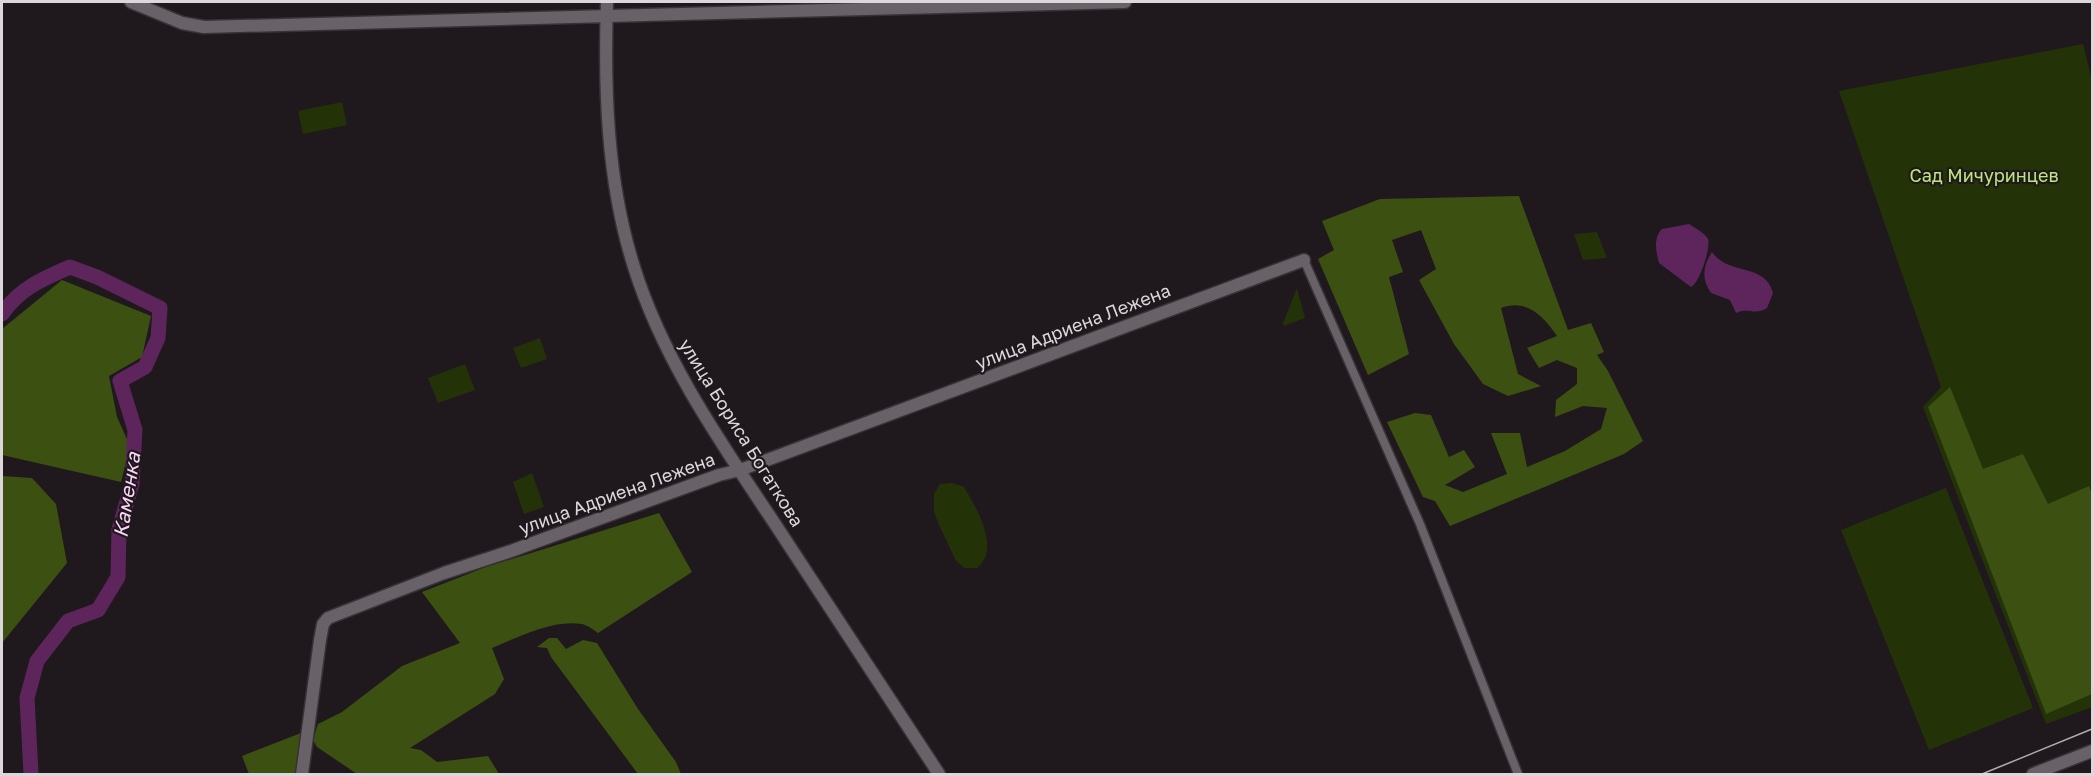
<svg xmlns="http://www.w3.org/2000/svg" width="2094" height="776" font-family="'Golos Text',sans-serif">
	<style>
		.green { fill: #243208 }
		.forest { fill: #3c5111 }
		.water { fill: #5e245c }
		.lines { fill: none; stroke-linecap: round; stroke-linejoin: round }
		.river { stroke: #5e245c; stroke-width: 15 }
		.street-casing { stroke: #363336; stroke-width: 11 }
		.secondary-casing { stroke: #363336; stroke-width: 15 }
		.street { stroke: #686168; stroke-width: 8 }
		.secondary { stroke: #686168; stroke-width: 12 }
		.tram { stroke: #b2adb2; stroke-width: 1.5 }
		.labels { text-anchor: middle; stroke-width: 4.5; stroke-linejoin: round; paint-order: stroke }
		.park-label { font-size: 18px; fill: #bde77a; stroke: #1f191e }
		.street-label { font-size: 18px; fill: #dbd7db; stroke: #1f191e }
		.water-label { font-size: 20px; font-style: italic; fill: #f9d5f6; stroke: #1f191e }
	</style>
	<rect width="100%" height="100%" fill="#1f191e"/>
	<!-- green -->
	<path class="green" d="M2083,44L2092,80V707L2046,724L1923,407L1941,387L1839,91Z
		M342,102L347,125L303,134L298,111Z
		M1597,232L1607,258L1583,260L1574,234Z
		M1297,288L1305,318L1284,326L1283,323Z
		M540,338L547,359L521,368L513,348Z
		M465,364L475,390L438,403L428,378Z
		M532,473L544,507L524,514L513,482Z
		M952,483L964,487C977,509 1001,549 977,568H965L956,561L939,525L934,512V494L940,484Z
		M1946,488L2033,708L1929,750L1841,530Z"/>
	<!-- forest -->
	<path class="forest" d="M1519,196L1568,330L1591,323L1604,352L1597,355L1608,371L1643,441L1624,454L1450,526L1435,501L1423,497L1387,422L1415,413L1431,415L1449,457L1464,450L1475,467L1445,485L1463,492L1507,474L1491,433H1520L1527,467L1565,451L1601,429L1607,408L1583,406L1555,417L1556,400L1577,384V368L1557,360L1539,368L1527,348L1557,336C1544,317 1527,298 1501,308L1518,374L1541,386L1508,396L1483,384L1454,344L1419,280L1436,269L1421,230L1392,240L1403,272L1389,277L1409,354L1368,375L1318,259L1334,250L1322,221L1380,199Z
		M62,280L151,316L142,357L109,376L117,417L130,446L121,482L2,455V329Z
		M1950,387L1983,469L2023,454L2048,504L2089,486L2092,494V694L2046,714L1928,407Z
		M2,476L32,478L56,504L67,563L2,643Z
		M659,513L692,572L598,633C594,630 587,625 582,624C553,619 518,637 492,648L504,679L495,694L410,748L421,750L437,762L488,756L499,774H357L317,747L313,740L318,724L342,712L402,666L460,643L422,592L486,567Z
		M549,638H557L566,649L583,640L597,643L638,709L676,762L681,774H638L551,657L547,648L537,647Z
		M301,733L297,774H249L242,756Z"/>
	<!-- water -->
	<path class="water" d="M1689,224C1695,228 1705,233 1708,239C1711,248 1699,284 1691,287L1659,263C1656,252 1653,238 1662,229Z
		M1712,252C1728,276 1765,262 1773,293L1767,308C1756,316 1747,307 1736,313L1730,300L1711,293C1701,279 1703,266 1712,252Z"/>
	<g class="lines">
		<!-- river -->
		<path class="river" d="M2,314C19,289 42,279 70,267L97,277L160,308L158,338L145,367L120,381L135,430L132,484L119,529L118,577L98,610L68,621L37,661L27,698L31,774"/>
		<defs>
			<path id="street" d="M1304,260L1420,524L1518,774"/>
			<path id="secondary" d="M131,2L182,23L204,27L1125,2
				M607,2C604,90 607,182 634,267C663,360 721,443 775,524C830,607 884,691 939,774
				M302,774L320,640L323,624L328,618L444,573L511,551L719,475L740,470L1304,260
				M2033,774L2092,751"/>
		</defs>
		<!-- street casing -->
		<use href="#street" class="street-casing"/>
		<!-- secondary casing -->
		<use href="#secondary" class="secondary-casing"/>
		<!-- street -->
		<use href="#street" class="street"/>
		<!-- secondary -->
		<use href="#secondary" class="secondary"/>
		<!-- tram -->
		<path class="tram" d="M1982,774L2092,729"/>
	</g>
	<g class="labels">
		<!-- park labels -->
		<g class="park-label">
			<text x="1984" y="182">Сад Мичуринцев</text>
		</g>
		<!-- street labels -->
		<g class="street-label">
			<text transform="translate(1073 327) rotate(-21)" y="6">улица Адриена Лежена</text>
			<text transform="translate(741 433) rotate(58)" y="6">улица Бориса Богаткова</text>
			<text transform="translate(617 494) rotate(-20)" y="6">улица Адриена Лежена</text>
		</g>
		<!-- water labels -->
		<g class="water-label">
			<text transform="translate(127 495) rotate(-81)" y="7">Каменка</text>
		</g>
	</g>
	<!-- border -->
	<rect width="2094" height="776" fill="none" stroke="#dbd7db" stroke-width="6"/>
</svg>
